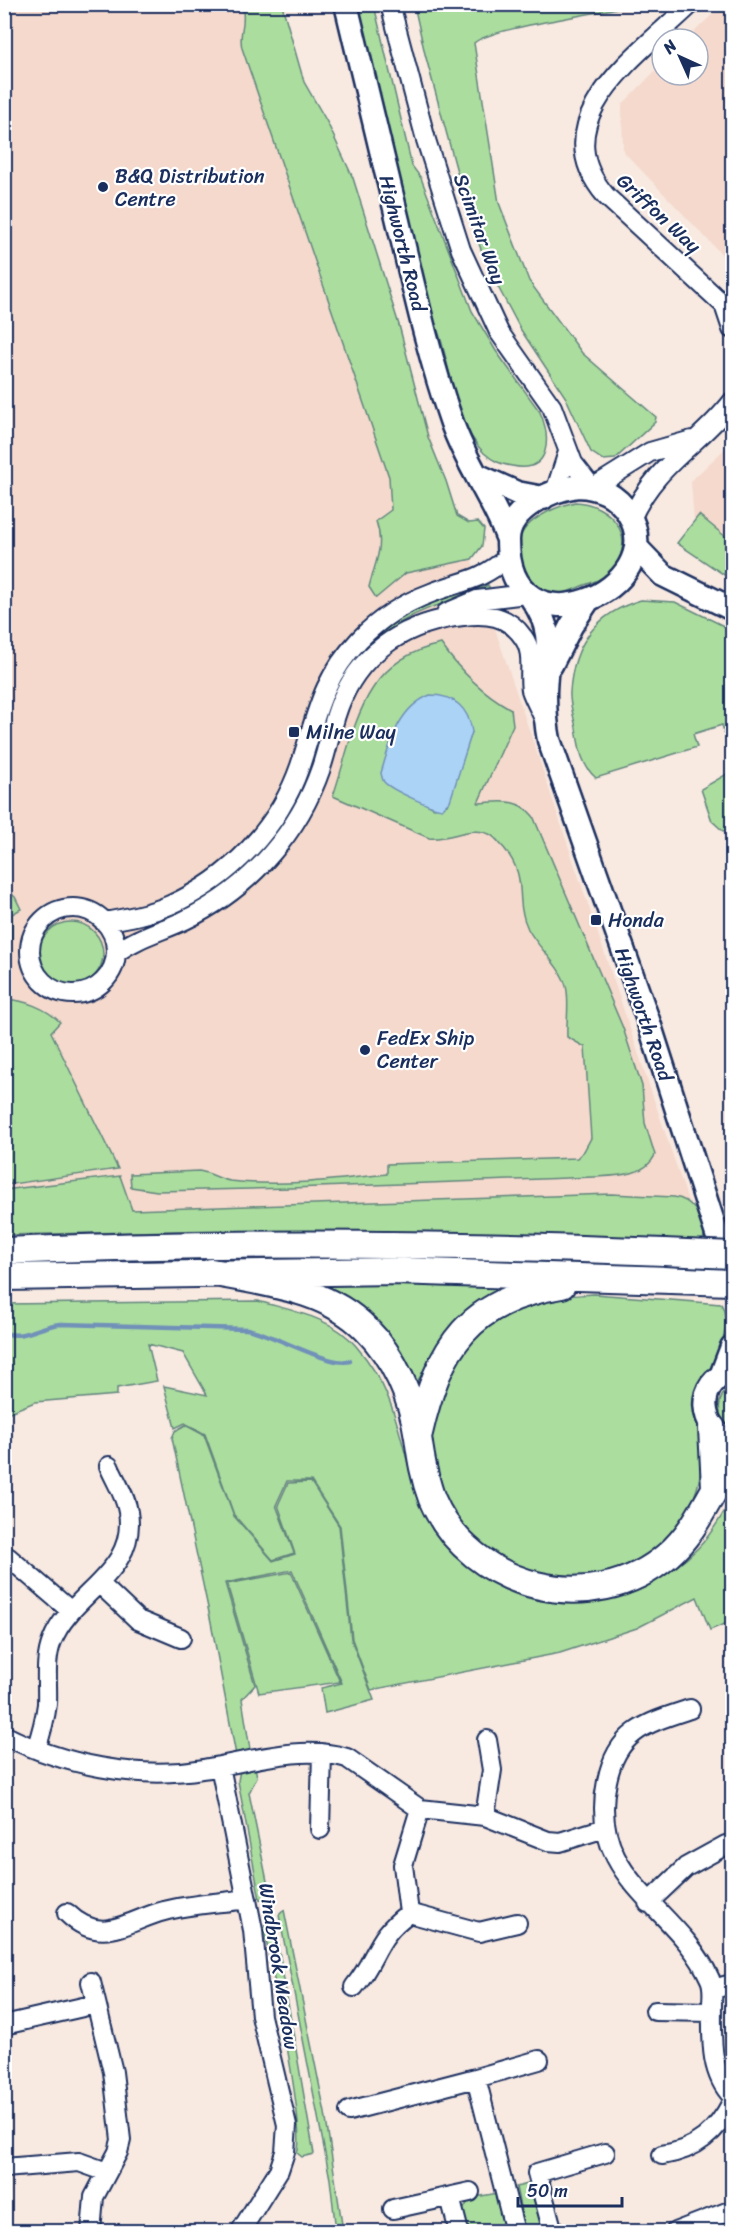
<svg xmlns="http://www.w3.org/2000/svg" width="737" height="2236" font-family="Sriracha,sans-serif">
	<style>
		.built { fill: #f4d9cc }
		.green { fill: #abdd9e; stroke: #63867e; stroke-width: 1.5; fill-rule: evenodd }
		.water { fill: #abd3f5; stroke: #7191b9; stroke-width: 1.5 }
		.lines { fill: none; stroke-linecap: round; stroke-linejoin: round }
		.stream { stroke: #7191b9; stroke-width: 4.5 }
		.minor-casing { stroke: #1b2f5e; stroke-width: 22 }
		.major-casing { stroke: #1b2f5e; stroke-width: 27 }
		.highway-casing { stroke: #1b2f5e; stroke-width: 30 }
		.minor { stroke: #fff; stroke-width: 18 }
		.major { stroke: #fff; stroke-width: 22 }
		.highway { stroke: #fff; stroke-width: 26 }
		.highway-bridge-casing { stroke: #1b2f5e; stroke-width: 30; stroke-linecap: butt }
		.highway-bridge { stroke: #fff; stroke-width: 26 }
		.poi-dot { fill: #1b2f5e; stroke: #fff; stroke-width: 2 }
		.labels { text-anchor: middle; stroke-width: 4.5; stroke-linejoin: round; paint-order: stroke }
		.poi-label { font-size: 20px; fill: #1b2f5e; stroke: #fff; text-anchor: start }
		.street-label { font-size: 20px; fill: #1b2f5e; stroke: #fff }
	</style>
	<rect width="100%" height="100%" fill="#f8e9e1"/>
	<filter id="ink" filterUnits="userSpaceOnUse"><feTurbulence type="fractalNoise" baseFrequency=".0167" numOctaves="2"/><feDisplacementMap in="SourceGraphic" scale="12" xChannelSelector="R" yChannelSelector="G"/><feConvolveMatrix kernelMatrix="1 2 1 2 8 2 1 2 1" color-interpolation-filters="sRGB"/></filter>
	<g filter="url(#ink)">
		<!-- built -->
		<path class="built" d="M4,5H274L421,410L700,1236L5,1241Z
			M722,5H732V265L623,151L622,105L662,64V75H698V39H687Z
			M732,442V542L699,515L694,522L691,481Z"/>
		<!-- green -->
		<path class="green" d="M242,5H282L304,82L327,122L353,178L399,325L428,437L446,481L457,516L469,523L478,522L484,529L482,546L472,559L406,573L376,598L369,587C375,562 385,547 376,521L391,510L389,477L242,48C238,31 247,26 242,5Z
			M359,5H374L412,166L421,178L472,311L496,351L540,412C551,438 551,474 512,466C500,464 493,461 484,453C456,424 452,377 441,340C433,315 424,291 417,266C393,180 375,92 359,5Z
			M414,5H629C597,15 492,27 474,43L499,203L529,281L582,353L656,417L655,422L615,459L603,460L591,452L566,398L521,330L489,270L471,223L425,54Z
			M575,502C609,503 639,536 613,568C606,578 593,582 582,586C569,592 560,595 547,592C533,588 527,578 524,566C522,560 519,554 519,548C516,522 555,507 575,502Z
			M699,515L732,542V580L677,543Z
			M488,585L492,592C450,600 408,610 376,641C363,654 335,700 326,718C318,735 316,757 310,775C286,847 216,907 144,927V922L241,868L349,664C380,629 407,609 452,594C464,590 477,591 488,585Z
			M641,600L675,602L732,630V759L722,725L693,734L697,747L596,778C581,765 579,747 576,728C574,717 569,703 570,692C573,645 596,613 641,600Z
			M441,644C460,671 482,693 511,709L513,725L478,803C501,802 517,797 533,816L623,1028L642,1086L645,1123L655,1155C645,1177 614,1176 594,1177L291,1188L157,1191L131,1187L130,1174L199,1171C211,1173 219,1179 230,1181C283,1187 335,1180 387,1174V1164L577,1158L584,1151L591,1138L585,1047L567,1037C566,1021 570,1001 566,986C560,965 538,948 528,929C513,898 530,880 504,848C500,844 496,838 491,835C472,824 449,841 429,838L333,796C355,732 360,660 441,644ZM472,732L447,805L434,808L417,799Z
			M732,771V829L723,831L712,821L701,789Z
			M5,888L15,897L21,909L12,914V938L5,947Z
			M39 954a32 32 0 1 1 64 0a32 32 0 1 1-64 0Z
			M5,999C24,1000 46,1008 60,1022L51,1032L118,1169L5,1185Z
			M120,1176L132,1210L611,1194L674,1197C694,1200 700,1216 706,1233L703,1239L689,1242L262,1239L240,1231L219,1230L5,1235L4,1190Z
			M303,1281L504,1286L507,1288C455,1313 443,1336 416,1384Z
			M595,1294L721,1304C731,1319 722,1350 713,1365C710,1371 703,1377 702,1384C695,1408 700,1431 701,1455C703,1496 681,1528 652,1553C631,1571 599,1578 572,1577C556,1576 538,1575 523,1569C466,1547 423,1484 432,1422C433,1411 440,1399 444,1388C448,1377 451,1359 458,1350C467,1338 486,1322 499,1314C527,1296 564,1296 595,1294Z
			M258,1301C292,1311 332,1317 356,1346C400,1397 398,1441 419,1500C439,1552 492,1596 549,1602C560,1603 573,1600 585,1599C627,1594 668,1579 698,1548C712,1534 722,1515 732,1499V1523L728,1525L732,1538V1621L710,1630L697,1597L637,1628L560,1653L371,1690L352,1639L340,1526L311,1481H287L276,1505L294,1553L273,1560L234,1515L205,1434L185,1423L175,1428L164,1386L207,1395L183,1353L148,1344L157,1381L117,1388V1395L35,1402L5,1414V1304Z
			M732,1386V1428C715,1418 715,1397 732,1386Z
			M185,1425L204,1435L234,1516L273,1561L295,1554L278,1505L288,1483L311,1482L339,1526L351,1639L374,1700L325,1713L321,1688L342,1683L292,1570L225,1583L255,1685L242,1699L251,1756L236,1755L211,1622L172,1438L175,1431Z
			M291,1572L340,1682L259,1693L227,1584Z
			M255,1767L257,1777L249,1793L269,1891L267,1897L260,1900L238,1781L240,1770Z
			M284,1910L325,2113L343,2231H336L330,2179L279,1915Z
			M271,1917L274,1922L314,2154L302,2157L297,2153C307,2129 271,1966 264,1930L267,1918Z
			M532,2183L546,2231H525L516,2187Z
			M498,2193L505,2231H465L461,2214L470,2198Z"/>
		<!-- water -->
		<path class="water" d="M430,695C454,695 469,708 472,732L450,801L442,809C432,808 391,790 384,782C382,779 382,777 381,773C390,743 398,708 430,695Z"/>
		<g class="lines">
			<!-- stream -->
			<path class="stream" d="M4,1333C25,1340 41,1325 61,1324L247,1329C274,1334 329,1367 350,1361"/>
			<defs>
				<path id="minor" d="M390,4L426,140L461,250L499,332L552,407L573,463L591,486
					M691,4C640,54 540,119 606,196L724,305L732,309
					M724,305L732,329
					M594,487L650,452L692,440
					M555,492L568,452
					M631,519C656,463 698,446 732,402
					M446,613L477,600L526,594
					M30 951a43 43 0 1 1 86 0a43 43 0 1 1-86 0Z
					M104,922C127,918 149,914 170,905C230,879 279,827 300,766C317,715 320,682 359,640C379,619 404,603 431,593C464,580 479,582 508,557
					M116,953C137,937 162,931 185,920C218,904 247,882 271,854C293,829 310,800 321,768C329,745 332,721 342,699C364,648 410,622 463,616C486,613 508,615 523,637C535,653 528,672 531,690C534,699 540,709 544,719
					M8,1557L71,1611
					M101,1585L138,1620L181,1638
					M690,1709C647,1723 617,1731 607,1781C586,1880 678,1906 710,1979C714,1988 712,1996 712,2005C712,2037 709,2072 732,2096
					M4,1735C63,1765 138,1780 203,1769C249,1762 301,1744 347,1758L420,1809L485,1816L548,1841L560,1842L605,1828
					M36,1749C41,1734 45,1720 47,1704C48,1683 44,1661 52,1641C71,1592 138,1573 128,1512C126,1496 115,1481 109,1466
					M220,1766L253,1930L261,2016L287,2125L285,2152L279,2170L240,2232
					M485,1816L492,1770L487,1740
					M320,1829L322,1753
					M648,1903L686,1867L726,1845
					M67,1913C102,1947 128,1920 164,1911C191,1904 220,1903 247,1899
					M409,1913L479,1932L517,1923
					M354,1987C378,1958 375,1937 409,1913L403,1865L420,1809
					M713,1989L732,1984
					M655,2011L712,2012
					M4,2025L96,2004
					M349,2111L476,2078
					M662,2155C696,2150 717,2132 732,2102
					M4,2168L79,2162L107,2172
					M450,2197L459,2232
					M393,2209L470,2192
					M91,2232L94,2197L118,2152L121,2140L113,2072L91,1982
					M515,2232L476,2078L539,2060
					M553,2232L537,2173L605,2153
					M675,2232L732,2210"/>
				<path id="major" d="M346,4C363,77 381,149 398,221C414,289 429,357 452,423C466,464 492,497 507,537
					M477,475L517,493L543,498
					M578,486C599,487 616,494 628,513C675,589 508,661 508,541C507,508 552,490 578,486Z
					M636,547L663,575L732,609
					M532,599C556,633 546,655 545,693C545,709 546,725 549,740L649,1023L732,1281
					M551,665L571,626L589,599
					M732,1371C694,1382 699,1429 732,1442
					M721,1376L732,1347"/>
				<path id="highway" d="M4,1251C224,1241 445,1243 664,1252
					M211,1272C264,1283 326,1288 366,1329C394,1357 412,1397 418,1437C421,1459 424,1478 432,1499C470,1589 594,1620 668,1555C698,1529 709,1493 732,1463
					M4,1277L395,1271L732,1282
					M712,1428L715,1487
					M419,1433C439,1346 469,1300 562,1285"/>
			</defs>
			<!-- minor casing -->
			<use href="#minor" class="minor-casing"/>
			<!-- major casing -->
			<use href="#major" class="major-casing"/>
			<!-- highway casing -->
			<use href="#highway" class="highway-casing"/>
			<!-- minor -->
			<use href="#minor" class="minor"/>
			<!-- major -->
			<use href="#major" class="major"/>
			<!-- highway -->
			<use href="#highway" class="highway"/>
			<defs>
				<path id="highway-bridge" d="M664,1252L732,1255"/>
			</defs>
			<!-- highway-bridge casing -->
			<use href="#highway-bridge" class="highway-bridge-casing"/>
			<!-- highway-bridge -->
			<use href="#highway-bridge" class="highway-bridge"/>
		</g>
	</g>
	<!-- markers -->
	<g class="poi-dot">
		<circle cx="103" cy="187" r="6"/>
		<rect x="288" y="726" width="12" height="12" rx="3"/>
		<rect x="590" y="914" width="12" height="12" rx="3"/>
		<circle cx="365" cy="1050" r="6"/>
	</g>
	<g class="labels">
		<!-- poi labels -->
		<g class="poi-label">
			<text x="115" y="183">B&amp;Q Distribution<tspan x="115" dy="23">Centre</tspan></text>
			<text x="306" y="739">Milne Way</text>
			<text x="608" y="927">Honda</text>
			<text x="377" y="1045">FedEx Ship<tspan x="377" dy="23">Center</tspan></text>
		</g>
		<!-- street labels -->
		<g class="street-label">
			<text transform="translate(659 213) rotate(43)" y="7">Griffon Way</text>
			<text transform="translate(480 229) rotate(70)" y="7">Scimitar Way</text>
			<text transform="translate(403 243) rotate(76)" y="7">Highworth Road</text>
			<text transform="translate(644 1014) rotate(71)" y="7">Highworth Road</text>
			<text transform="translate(279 1966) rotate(81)" y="7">Windbrook Meadow</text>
		</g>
	</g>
	<!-- margin -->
	<rect width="737" height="2236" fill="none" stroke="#fff" stroke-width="24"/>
	<rect x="12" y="12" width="713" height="2212" fill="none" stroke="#1b2f5e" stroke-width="2" filter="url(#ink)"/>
	<!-- north arrow -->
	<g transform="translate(680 57) rotate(315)"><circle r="28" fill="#ffffff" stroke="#a4acbf" stroke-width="1.5"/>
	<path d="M0-4.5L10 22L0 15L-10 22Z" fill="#1b2f5e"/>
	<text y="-9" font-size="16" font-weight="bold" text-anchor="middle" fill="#1b2f5e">N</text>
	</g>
	<!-- scale -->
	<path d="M518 2197v9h104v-9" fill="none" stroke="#1b2f5e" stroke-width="3"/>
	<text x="527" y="2197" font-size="18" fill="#1b2f5e" stroke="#ffffff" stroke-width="4.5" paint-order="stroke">50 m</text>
</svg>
